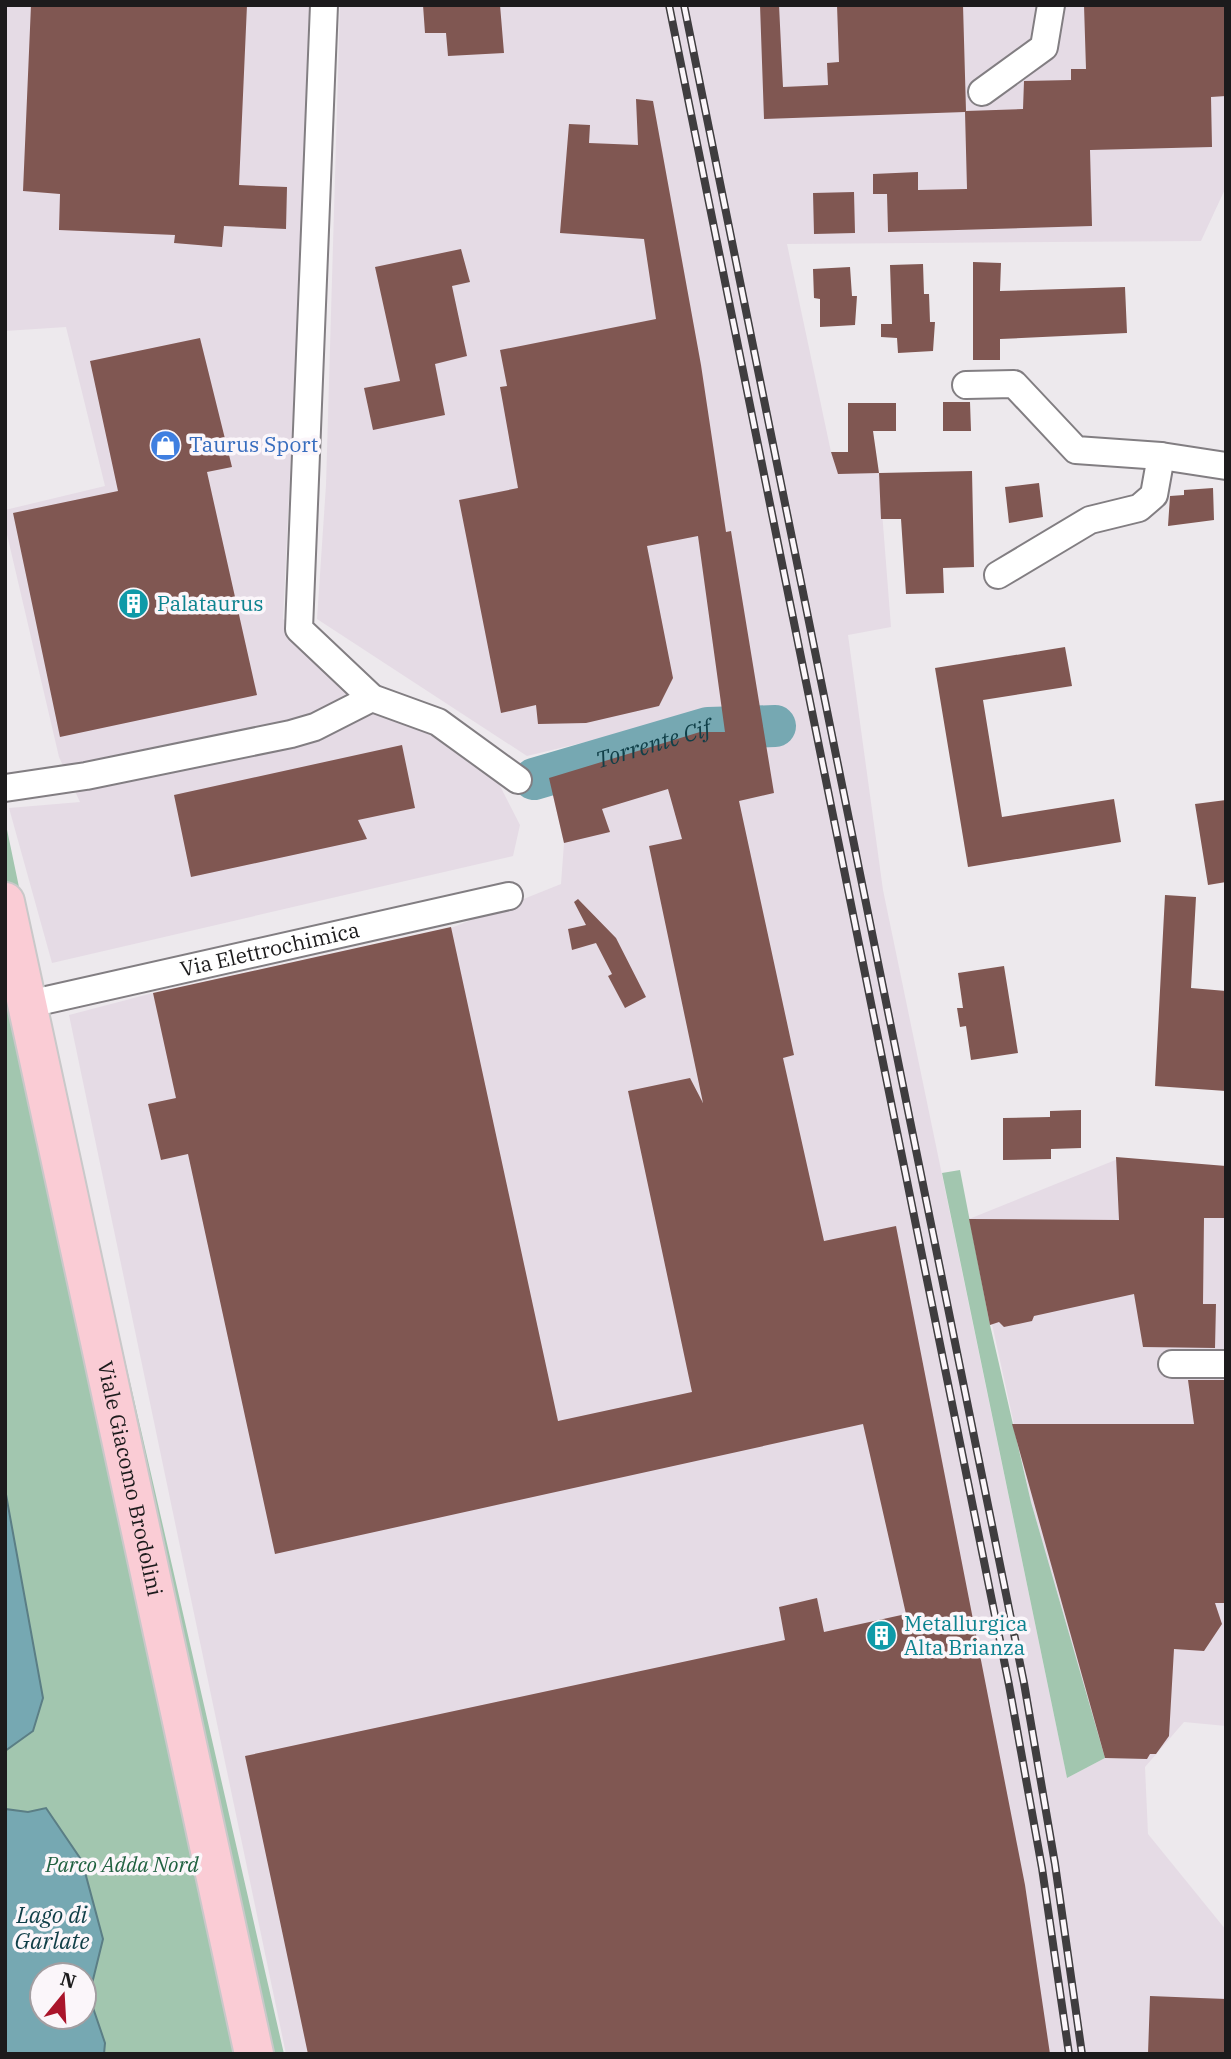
<svg xmlns="http://www.w3.org/2000/svg" width="1231" height="2059" font-family="'IBM Plex Serif',serif">
	<style>
		.built { fill: #e5dbe5 }
		.green { fill: #a2c6af; fill-rule: evenodd }
		.water { fill: #76a8b2; stroke: #5b7e85; stroke-width: 2; fill-rule: evenodd }
		.lines { fill: none; stroke-linecap: round; stroke-linejoin: round }
		.river { stroke: #76a8b2; stroke-width: 42 }
		.building { fill: #805752 }
		.minor-casing { stroke: #827e82; stroke-width: 30 }
		.primary-casing { stroke: #c9c8c9; stroke-width: 42 }
		.minor { stroke: #fff; stroke-width: 26 }
		.primary { stroke: #faccd5; stroke-width: 38 }
		.rail-casing { stroke: #3f3d3f; stroke-width: 8 }
		.rail { stroke: #fbf6fa; stroke-width: 5; stroke-dasharray: 16; stroke-linecap: butt }
		.labels { text-anchor: middle; stroke-width: 7; stroke-linejoin: round; paint-order: stroke }
		.shop-label { font-size: 21px; fill: #366cbe; stroke: #fbf6fa; text-anchor: start }
		.culture-label { font-size: 21px; fill: #0d838f; stroke: #fbf6fa; text-anchor: start }
		.street-label { font-size: 21px; fill: #1c1b1c; stroke: #fbf6fa }
		.park-label { font-size: 21px; font-style: italic; fill: #206140; stroke: #fbf6fa }
		.water-label { font-size: 23px; font-style: italic; fill: #103f48; stroke: #fbf6fa }
	</style>
	<rect width="100%" height="100%" fill="#ede9ed"/>
	<!-- built -->
	<path class="built" d="M5,5H313L283,619L494,774L520,825L513,856L52,963L9,808L80,802L59,757L5,526V510L105,486L66,327L5,331Z
		M340,5H1226V187L1201,241L787,244L831,452L879,473L891,627L848,635L883,890L1067,1778L1105,1758L1031,1502L969,1219L1118,1159L1226,1171V1726L1184,1722L1145,1767L1148,1834L1226,1930V2054H286L69,1015L153,993L451,928L561,884L564,843L549,778L700,732H743L723,714H703L527,756L317,619L326,485Z"/>
	<!-- green -->
	<path class="green" d="M5,820L44,1007L284,2054H5ZM42,1975H84V2017H42Z
		M960,1170L990,1325L1031,1502L1105,1758L1067,1778L942,1173Z"/>
	<!-- water -->
	<path class="water" d="M5,1489L43,1698L33,1731L5,1751Z
		M46,1808L82,1861L103,1939L89,1996L105,2043L104,2054H5V1809L28,1812ZM42,1975H84V2017H42Z"/>
	<g class="lines">
		<!-- river -->
		<path class="river" id="s1" d="M534,779L708,728L775,726"/>
	</g>
	<!-- building -->
	<path class="building" d="M31,5H247L239,185L287,187L286,229L224,226L222,247L174,243L175,235L59,230L60,194L23,191Z
		M423,5H500L504,53L448,56L446,33H425Z
		M760,5H779L783,87L828,85L827,63L839,62L837,5H963L966,111L1023,109L1024,81L1071,80V69H1086L1084,5H1226V96L1211,97L1212,147L1090,150L1092,226L888,232L887,194H873V174L918,172V190L967,189L965,112L764,119Z
		M636,99L653,101L701,365L726,532L731,531L774,793L739,801L794,1055L783,1058L824,1241L896,1226L1025,1885L1050,2054H308L245,1756L785,1640L779,1607L817,1598L824,1632L906,1614L863,1424L275,1554L188,1154L161,1160L148,1104L176,1098L153,993L451,927L558,1421L692,1392L628,1091L690,1078L703,1103L649,846L682,839L668,789L602,809L610,832L564,843L549,778L700,732H725L698,536L647,546L673,678L659,706L586,723L538,724L536,705L501,713L459,500L518,488L500,387L507,386L500,350L656,319L644,239L560,233L569,124L590,125L589,143L638,145Z
		M854,192L855,233L814,234L813,193Z
		M461,249L470,282L452,286L467,356L435,364L445,415L373,430L364,388L400,381L375,267Z
		M973,262L1001,263L1000,291L1125,287L1127,333L1000,339V360H973Z
		M923,264L924,294H929L930,322H935L933,351L898,353L897,338L881,337V324H892L890,265Z
		M850,267L852,296H857L855,325L820,327V299L814,298L813,269Z
		M200,338L232,467L207,472L257,695L60,737L13,513L118,491L90,361Z
		M943,402H970L971,431H943Z
		M848,403H896V431H873L879,473L838,474L831,452H848Z
		M972,471L974,567L943,568L944,593L906,594L901,519H881L879,473Z
		M1039,483L1043,517L1009,523L1005,487Z
		M1213,488L1214,520L1168,526L1170,496L1184,495V490Z
		M1065,647L1072,686L983,700L1002,817L1114,799L1121,842L968,867L935,668Z
		M402,745L415,808L358,820L367,839L191,877L174,795Z
		M1226,800V882L1208,885L1195,804Z
		M1165,895L1196,897L1191,988L1226,991V1091L1155,1086Z
		M578,899L616,938L646,997L625,1008L608,976L612,974L596,943L572,950L568,929L586,925L574,902Z
		M1004,966L1018,1053L971,1060L966,1026L960,1027L957,1008H963L958,973Z
		M1081,1110V1148L1051,1149V1159L1003,1160V1118L1050,1117V1111Z
		M1116,1157L1226,1166V1218H1204L1203,1304H1216L1215,1348L1143,1347L1134,1294L1034,1316L1032,1321L1004,1327L999,1322L990,1325L969,1219L1119,1220Z
		M1188,1380H1226V1603H1215L1222,1624L1204,1651L1174,1649L1169,1736L1156,1754H1150L1147,1759L1105,1758L1012,1424H1194Z
		M1150,1996L1226,1999V2054H1148Z"/>
	<g class="lines">
		<defs>
			<g id="minor">
				<path d="M324,5L299,629L372,698L438,722L518,780"/>
				<path d="M982,92L1044,47L1051,5"/>
				<path d="M966,385L1014,384L1076,450L1161,456L1226,466"/>
				<path d="M998,575L1090,520L1139,508L1154,495L1161,456"/>
				<path d="M5,788L86,776L291,734L315,727L372,698"/>
				<path id="s2" d="M29,1004L509,896"/>
				<path d="M1172,1364H1226"/>
			</g>
			<g id="primary">
				<path id="s3" d="M5,902L254,2054"/>
			</g>
		</defs>
		<!-- minor casing -->
		<use href="#minor" class="minor-casing"/>
		<!-- primary casing -->
		<use href="#primary" class="primary-casing"/>
		<!-- minor -->
		<use href="#minor" class="minor"/>
		<!-- primary -->
		<use href="#primary" class="primary"/>
		<defs>
			<path id="rail" d="M669,5L1009,1685L1042,1868L1069,2054
				M684,5L1024,1683L1055,1864L1082,2054"/>
		</defs>
		<!-- rail casing -->
		<use href="#rail" class="rail-casing"/>
		<!-- rail -->
		<use href="#rail" class="rail"/>
	</g>
	<!-- icons -->
	<defs>
		<symbol id="shop-disc" viewBox="-11 -11 22 22"><circle r="9.5" fill="#3f7fe0" stroke="#fbf6fa"/><path d="M-5-2.5h2.3a2.7 3.5 0 0 1 5.4 0H5L5.5 6h-11ZM-1.5-2.5h3a1.5 2.3 0 0 0-3 0Z" fill="#fff"/></symbol>
		<symbol id="building-disc" viewBox="-11 -11 22 22"><circle r="9.5" fill="#0f9aa8" stroke="#fbf6fa"/><path d="M-4-6H4V6H1V3H-1V6H-4ZM-2.5-4.3h1.7v1.8h-1.7ZM.8-4.3h1.7v1.8H.8ZM-2.5-1h1.7V.8h-1.7ZM.8-1h1.7V.8H.8Z" fill="#fff"/></symbol>
	</defs>
	<g fill-rule="evenodd">
		<use href="#shop-disc" x="148" y="428" width="35" height="35"/>
		<use href="#building-disc" x="116" y="586" width="35" height="35"/>
		<use href="#building-disc" x="864" y="1618" width="35" height="35"/>
	</g>
	<g class="labels">
		<!-- shop labels -->
		<g class="shop-label">
			<text x="189" y="452">Taurus Sport</text>
		</g>
		<!-- culture labels -->
		<g class="culture-label">
			<text x="157" y="611">Palataurus</text>
			<text x="904" y="1631">Metallurgica<tspan x="904" dy="24">Alta Brianza</tspan></text>
		</g>
		<!-- street labels -->
		<g class="street-label">
			<text dy="7" stroke="none"><textPath href="#s2" startOffset="247">Via Elettrochimica</textPath></text>
			<text dy="7" stroke="none"><textPath href="#s3" startOffset="590">Viale Giacomo Brodolini</textPath></text>
		</g>
		<!-- park labels -->
		<g class="park-label">
			<text x="122" y="1872">Parco Adda Nord</text>
		</g>
		<!-- water labels -->
		<g class="water-label">
			<text dy="8" stroke="none"><textPath href="#s1" startOffset="124">Torrente Cif</textPath></text>
			<text x="52" y="1923">Lago di<tspan x="52" dy="26">Garlate</tspan></text>
		</g>
	</g>
	<!-- border -->
	<rect width="1231" height="2059" fill="none" stroke="#1c1b1c" stroke-width="14"/>
	<!-- north arrow -->
	<g transform="translate(63 1996) rotate(18)"><circle r="33" fill="#fbf6fa" stroke="#a29ea1" stroke-width="2"/>
	<path d="M0-5L12 26L0 18L-12 26Z" fill="#aa152b"/>
	<text y="-10" font-size="19" font-weight="bold" text-anchor="middle" fill="#1c1b1c">N</text>
	</g>
</svg>
